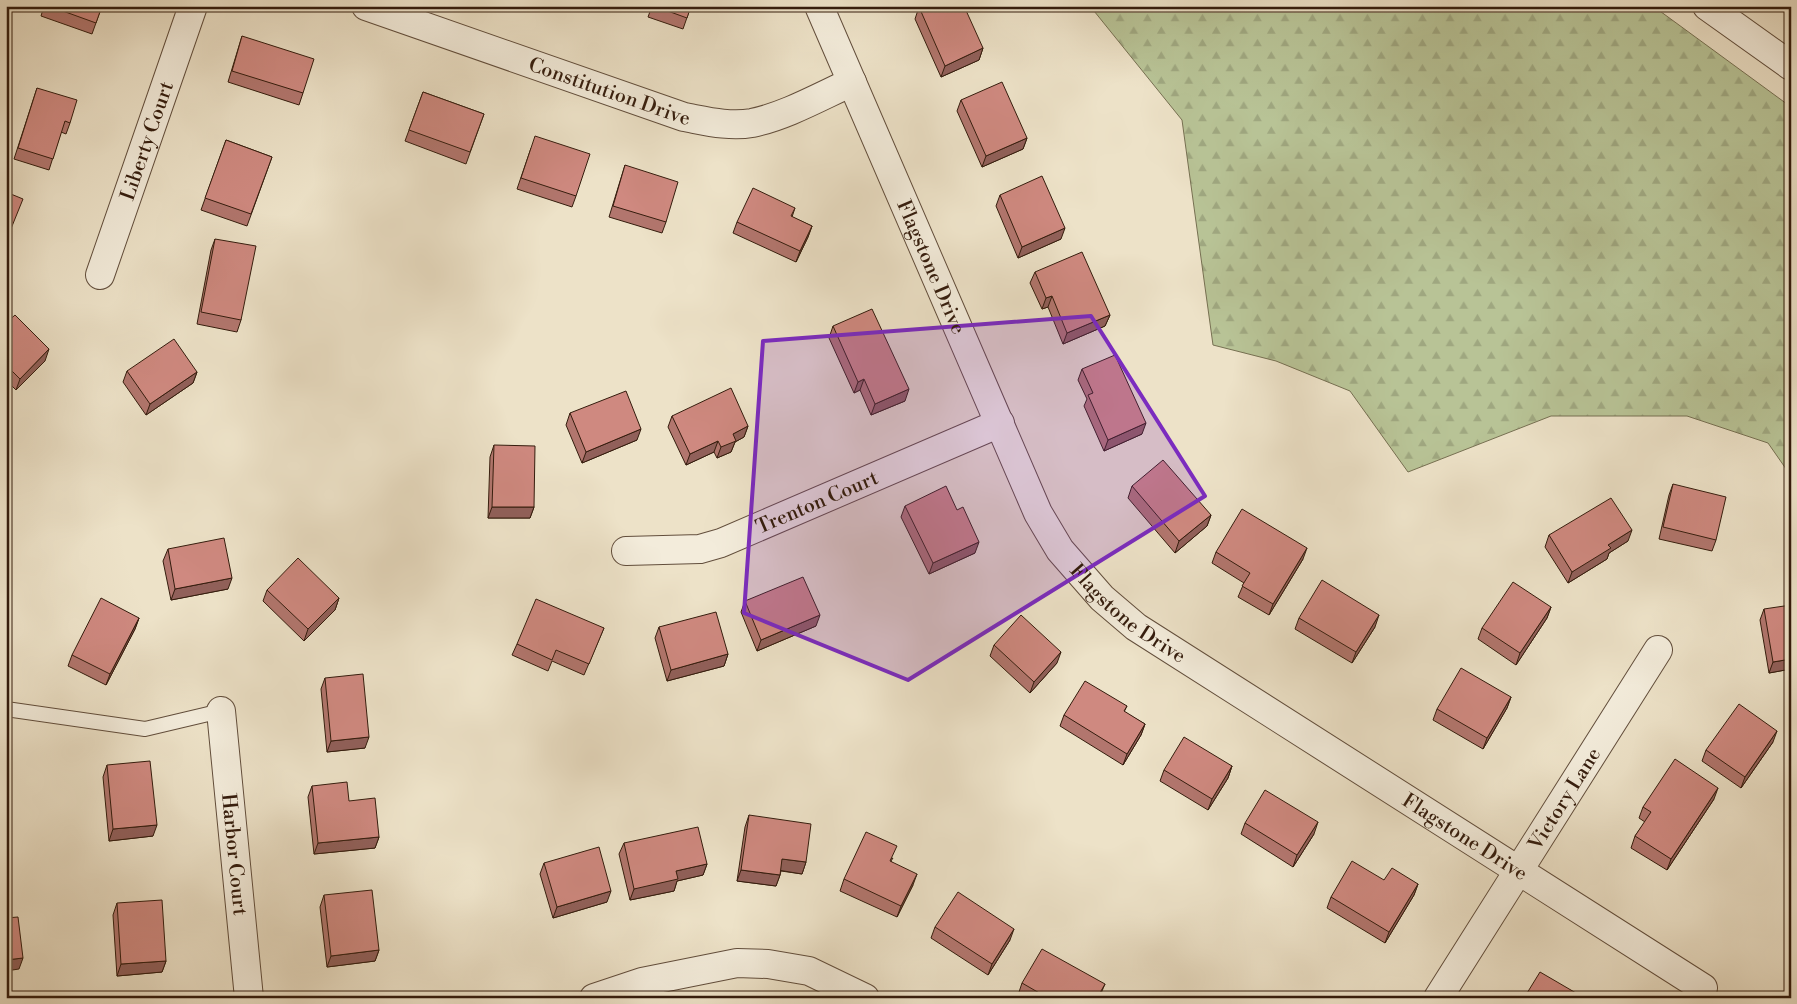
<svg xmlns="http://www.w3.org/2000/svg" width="1797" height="1004" font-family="'Libre Bodoni',serif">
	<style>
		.forest { fill: url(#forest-firs); stroke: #767052 }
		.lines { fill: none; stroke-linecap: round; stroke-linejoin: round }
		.service-casing { stroke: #624e3c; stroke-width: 16 }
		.minor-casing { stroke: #624e3c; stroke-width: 30 }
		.service { stroke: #f3ecdb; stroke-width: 14 }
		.minor { stroke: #f3ecdb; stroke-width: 28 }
		.wall { fill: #b2766e; stroke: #341c0d }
		.shaded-wall { fill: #91605a; stroke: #341c0d }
		.building { fill: #cf8980; stroke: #341c0d }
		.marked { fill: #7b2cbf; fill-opacity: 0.2; stroke: #7b2cbf; stroke-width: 4; stroke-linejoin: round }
		.labels { text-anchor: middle; stroke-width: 5; stroke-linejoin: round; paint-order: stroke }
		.street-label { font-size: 20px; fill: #341c0d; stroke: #f3ecdb }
	</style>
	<defs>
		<pattern id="forest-firs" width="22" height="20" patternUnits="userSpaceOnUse" patternTransform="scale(1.25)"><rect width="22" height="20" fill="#b8c396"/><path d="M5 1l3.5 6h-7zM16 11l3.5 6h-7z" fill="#9fa780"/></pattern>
	</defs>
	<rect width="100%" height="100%" fill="#ede2c8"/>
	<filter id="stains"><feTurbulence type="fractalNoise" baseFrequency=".004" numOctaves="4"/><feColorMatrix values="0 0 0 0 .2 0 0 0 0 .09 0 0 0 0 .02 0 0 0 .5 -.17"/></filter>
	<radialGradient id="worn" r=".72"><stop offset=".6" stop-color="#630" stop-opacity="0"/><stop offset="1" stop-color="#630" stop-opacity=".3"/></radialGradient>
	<!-- forest -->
	<path class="forest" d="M1090,6H1653L1791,107V476L1768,443L1687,416H1551L1408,472L1350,391L1276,361L1213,345L1182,120Z"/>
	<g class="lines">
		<defs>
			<path id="service" d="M6,709L145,729L221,711"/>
			<g id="minor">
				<path id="s1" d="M366,6L684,117C706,121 729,127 752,123C786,116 821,96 852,82"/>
				<path id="s2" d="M819,6L1038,513L1060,550L1102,598L1136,627L1703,988"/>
				<path d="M1707,6L1791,66"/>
				<path id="s3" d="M100,275L193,6"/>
				<path id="s4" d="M626,551L700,549L721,543L1000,423"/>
				<path id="s5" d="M221,711L249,998"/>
				<path d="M594,998L642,982L737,963L768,964L809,971L865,998"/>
				<path id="s6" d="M1438,998L1658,650"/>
			</g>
		</defs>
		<!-- service casing -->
		<use href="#service" class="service-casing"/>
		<!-- minor casing -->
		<use href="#minor" class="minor-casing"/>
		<!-- service -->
		<use href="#service" class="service"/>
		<!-- minor -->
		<use href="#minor" class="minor"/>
	</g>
	<!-- wall -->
	<path class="wall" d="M44,6H102L92,34L41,16Z
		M652,6H691L683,29L648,17Z
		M919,7L983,48L979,60L941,77L915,19Z
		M242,36L303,93L299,105L228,82Z
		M37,88L70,123L66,134L61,132L49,170L14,159Z
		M423,92L484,114L466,164L405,141Z
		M961,100L1027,138L1023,149L982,167L957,111Z
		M226,140L272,157L247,226L201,210Z
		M531,148L576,196L572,207L517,189Z
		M625,165L666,222L662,233L609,217Z
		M1000,195L1061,239L1018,258L996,206Z
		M795,208L792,217L812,226L808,237L796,262L733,233L737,222Z
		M215,239L241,320L237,332L197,324L211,250Z
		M1035,272L1110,315L1105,326L1063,344L1048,307L1042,309L1030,283Z
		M6,323L45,361L16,390L6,380Z
		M833,326L905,401L871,415L860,390L854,393L829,338Z
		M1082,369L1142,434L1104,451L1084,406L1087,399L1078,380Z
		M127,371L197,372L193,383L146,415L123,382Z
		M570,413L637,440L582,463L566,425Z
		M672,416L748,426L744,437L735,442L731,452L717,458L714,452L686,465L668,427Z
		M494,445L534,507L530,518H488L490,457Z
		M1673,484L1716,540L1712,551L1659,539L1669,495Z
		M1132,486L1211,515L1207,526L1175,553L1128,498Z
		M905,506L975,553L929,574L901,517Z
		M1549,535L1628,541L1609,553L1607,559L1568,583L1545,547Z
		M168,549L228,589L171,600L163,561Z
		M1216,552L1303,559L1269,615L1238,597L1244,583L1212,563Z
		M267,590L339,598L335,610L304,641L263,601Z
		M745,601L816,626L757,651L741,612Z
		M1551,607L1547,618L1516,665L1478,639L1482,628Z
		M1764,609L1791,669L1769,673L1760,620Z
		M139,618L135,629L106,685L68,666L72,655Z
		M1299,618L1375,627L1352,663L1295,629Z
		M659,627L728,654L724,666L667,681L655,638Z
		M604,628L584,675L552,661L548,671L512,655L517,644Z
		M994,645L1057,663L1030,693L990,656Z
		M325,678L365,748L327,752L321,689Z
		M1511,697L1507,708L1483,749L1433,720L1437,709Z
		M1127,706L1124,712L1145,724L1141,735L1123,765L1060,726L1064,715Z
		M1773,742L1741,788L1702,761L1706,750Z
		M107,765L153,836L109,841L103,777Z
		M1232,766L1228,778L1208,810L1160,781L1164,770Z
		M312,786L349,801L379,837L375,848L314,854L308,797Z
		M1714,799L1667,870L1631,848L1635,836L1645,822L1639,818L1643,807Z
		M749,815L806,862L802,874L781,871L780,875L776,886L737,881L745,827Z
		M1245,823L1314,834L1293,867L1241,834Z
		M624,843L707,864L703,875L677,881L674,891L630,900L619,854Z
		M893,858L891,861L913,885L897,917L840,891L844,879Z
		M544,863L607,902L553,918L540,874Z
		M1384,880L1418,884L1414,895L1385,943L1327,908L1331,897Z
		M324,895L379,950L375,961L327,967L320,907Z
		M117,903L166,961L162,972L117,976L113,915Z
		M935,927L1010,940L988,975L931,938Z
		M1022,983L1101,995L1099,998H1024L1018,995Z"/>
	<!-- shaded-wall -->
	<path class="shaded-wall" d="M983,48L979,60L941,77L945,66Z
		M1027,138L1023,149L982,167L986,156Z
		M812,226L808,237L796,262L800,251Z
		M1065,228L1061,239L1018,258L1022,247Z
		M1052,296L1048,307L1042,309L1046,298Z
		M1110,315L1105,326L1063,344L1067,333Z
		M49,349L45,361L16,390L20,379Z
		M197,372L193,383L146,415L150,404Z
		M864,379L860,390L854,393L858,382Z
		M909,389L905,401L871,415L875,404Z
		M1146,423L1142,434L1104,451L1108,440Z
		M748,426L744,437L735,442L731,452L717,458L721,447L733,434Z
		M641,429L637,440L582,463L586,452Z
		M718,441L714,452L686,465L690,454Z
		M492,507H534L530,518H488Z
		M1211,515L1207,526L1175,553L1179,541Z
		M1632,530L1628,541L1609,553L1607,559L1568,583L1572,572L1608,545Z
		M979,542L975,553L929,574L933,563Z
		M1307,548L1303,559L1269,615L1273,604Z
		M232,578L228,589L171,600L175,589Z
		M339,598L335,610L304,641L308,629Z
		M1551,607L1547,618L1516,665L1520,653Z
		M820,615L816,626L757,651L761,640Z
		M1379,615L1375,627L1352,663L1356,652Z
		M139,618L135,629L106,685L110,674Z
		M1061,652L1057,663L1030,693L1034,682Z
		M728,654L724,666L667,681L671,670Z
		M1791,659V669L1769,673L1773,662Z
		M1511,697L1507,708L1483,749L1487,738Z
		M1145,724L1141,735L1123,765L1127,754Z
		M1777,731L1773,742L1741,788L1745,777Z
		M369,737L365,748L327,752L331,741Z
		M1232,766L1228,778L1208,810L1212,799Z
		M1718,788L1714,799L1667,870L1671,859Z
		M1318,822L1314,834L1293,867L1297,855Z
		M157,825L153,836L109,841L113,829Z
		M379,837L375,848L314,854L318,843Z
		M782,859L806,862L802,874L778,870Z
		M707,864L703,875L677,881L674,891L630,900L634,889L676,871Z
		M741,870L780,875L776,886L737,881Z
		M917,874L913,885L897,917L901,906Z
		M1418,884L1414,895L1385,943L1389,932Z
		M611,891L607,902L553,918L557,907Z
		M1014,929L1010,940L988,975L992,964Z
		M379,950L375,961L327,967L331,956Z
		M23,958L19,969L6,971V960Z
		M166,961L162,972L117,976L121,964Z
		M1105,984L1099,998H1097Z"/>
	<!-- building -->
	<path class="building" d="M49,6H102L96,23Z
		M654,6H691L687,18Z
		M922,6H964L983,48L945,66L919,7Z
		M242,36L314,59L303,93L232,71Z
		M1002,82L1027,138L986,156L961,100Z
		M37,88L77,100L70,123L65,121L53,159L18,148Z
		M423,92L484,114L470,152L409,130Z
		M535,136L590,154L576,196L521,178Z
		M226,140L272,157L251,214L205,198Z
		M625,165L678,182L666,222L613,206Z
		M1042,176L1065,228L1022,247L1000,195Z
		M753,188L795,208L791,216L812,226L800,251L737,222Z
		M6,192L23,199L6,241Z
		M215,239L256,246L241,320L201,312Z
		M1082,252L1110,315L1067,333L1052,296L1046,298L1035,272Z
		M872,309L909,389L875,404L864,379L858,382L833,326Z
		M15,315L49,349L20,379L6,365V323Z
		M174,339L197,372L150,404L127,371Z
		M1115,355L1146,423L1108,440L1088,395L1093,393L1082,369Z
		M731,388L748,426L733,434L736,441L721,447L718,441L690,454L672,416Z
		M626,391L641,429L586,452L570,413Z
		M494,445L535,446L534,507H492Z
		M1163,460L1211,515L1179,541L1132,486Z
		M1673,484L1726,497L1716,540L1663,527Z
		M946,486L957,510L963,507L979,542L933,563L905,506Z
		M1611,498L1632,530L1608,545L1611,548L1572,572L1549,535Z
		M1242,509L1307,548L1273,604L1242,586L1250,573L1216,552Z
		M224,538L232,578L175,589L168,549Z
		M298,558L339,598L308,629L267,590Z
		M803,577L820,615L761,640L745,601Z
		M1322,580L1379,615L1356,652L1299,618Z
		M1513,582L1551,607L1520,653L1482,628Z
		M101,598L139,618L110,674L72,655Z
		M536,599L604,628L589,664L556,650L552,660L517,644Z
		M1791,605V659L1773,662L1764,609Z
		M716,612L728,654L671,670L659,627Z
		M1021,615L1061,652L1034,682L994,645Z
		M1461,668L1511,697L1487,738L1437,709Z
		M363,674L369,737L331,741L325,678Z
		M1085,681L1127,706L1124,711L1145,724L1127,754L1064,715Z
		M1739,704L1777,731L1745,777L1706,750Z
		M1184,737L1232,766L1212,799L1164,770Z
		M1675,759L1718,788L1671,859L1635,836L1651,812L1643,807Z
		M150,761L157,825L113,829L107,765Z
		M347,782L349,801L375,798L379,837L318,843L312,786Z
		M1265,790L1318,822L1297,855L1245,823Z
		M749,815L811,824L806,862L782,859L780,875L741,870Z
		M698,827L707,864L676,871L678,879L634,889L624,843Z
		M866,832L897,846L890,861L917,874L901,906L844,879Z
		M599,847L611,891L557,907L544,863Z
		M1352,861L1384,880L1392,868L1418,884L1389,932L1331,897Z
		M372,890L379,950L331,956L324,895Z
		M958,892L1014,929L992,964L935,927Z
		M162,900L166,961L121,964L117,903Z
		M18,917L23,958L6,960V918Z
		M1042,949L1105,984L1097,998H1048L1022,983Z
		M1540,972L1576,993L1574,998H1524Z"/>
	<!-- marked area -->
	<path class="marked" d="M1091,316L1205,496L908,680L744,613L763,341Z"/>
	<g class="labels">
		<!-- street labels -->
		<g class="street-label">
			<text dy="7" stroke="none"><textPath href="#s1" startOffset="258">Constitution Drive</textPath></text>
			<text dy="7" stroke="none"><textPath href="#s3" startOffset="142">Liberty Court</textPath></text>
			<text dy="7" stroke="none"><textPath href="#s2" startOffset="284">Flagstone Drive</textPath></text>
			<text dy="7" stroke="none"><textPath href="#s4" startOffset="200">Trenton Court</textPath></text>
			<text dy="7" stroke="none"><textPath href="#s2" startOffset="689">Flagstone Drive</textPath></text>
			<text dy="7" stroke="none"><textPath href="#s6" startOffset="236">Victory Lane</textPath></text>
			<text dy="7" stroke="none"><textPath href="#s2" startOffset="1094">Flagstone Drive</textPath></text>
			<text dy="7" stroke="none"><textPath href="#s5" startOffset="144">Harbor Court</textPath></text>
		</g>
	</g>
	<!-- margin -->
	<rect width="1797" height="1004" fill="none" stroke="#ede2c8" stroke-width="25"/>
	<rect x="8" y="8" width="1782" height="989" fill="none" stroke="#341c0d" stroke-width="2.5"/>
	<rect x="12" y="12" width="1772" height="979" fill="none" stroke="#341c0d"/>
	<rect width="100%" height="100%" filter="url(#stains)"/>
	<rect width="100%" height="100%" fill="url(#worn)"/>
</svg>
